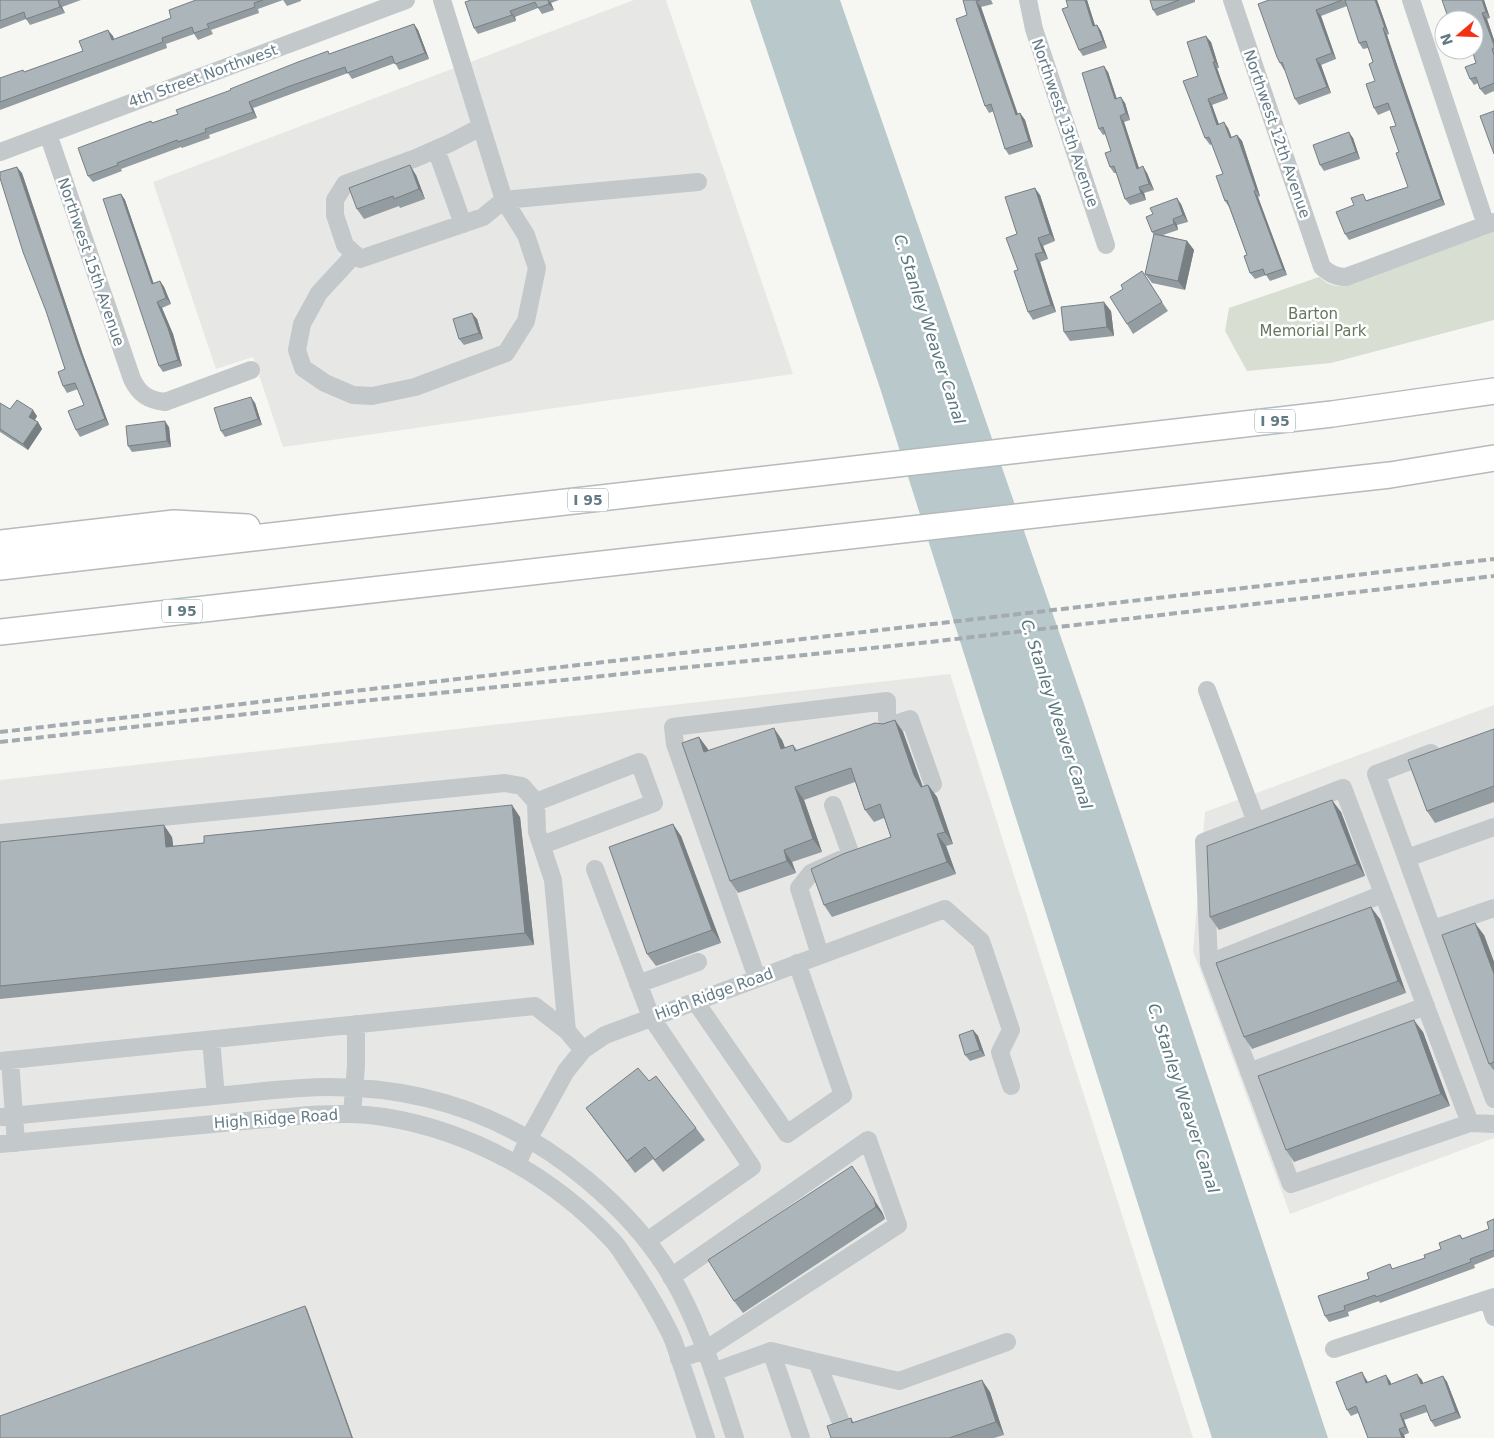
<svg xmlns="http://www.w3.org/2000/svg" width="1494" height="1438" font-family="'DejaVu Sans',sans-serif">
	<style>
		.built { fill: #e7e7e5 }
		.green { fill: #d8ded2 }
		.water { fill: #b9c9cb }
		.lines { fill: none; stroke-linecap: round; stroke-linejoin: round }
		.highway-casing { stroke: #b5babc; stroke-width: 28 }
		.minor { stroke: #c3c8cb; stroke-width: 18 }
		.highway { stroke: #fff; stroke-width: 25 }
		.rail { stroke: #a3abb0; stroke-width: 4; stroke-dasharray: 8 4; stroke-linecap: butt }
		.wall { fill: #939ca0 }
		.shaded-wall { fill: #787f82 }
		.building { fill: #abb5ba; stroke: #787f82 }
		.labels { text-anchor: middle; stroke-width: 5; stroke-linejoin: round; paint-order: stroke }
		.shield { fill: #fff; stroke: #91a2aa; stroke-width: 1 }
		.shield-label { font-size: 14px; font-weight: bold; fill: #627a86 }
		.street-label { font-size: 15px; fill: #627a86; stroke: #fff }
		.park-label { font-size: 15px; fill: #66775d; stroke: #fff }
		.water-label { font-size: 16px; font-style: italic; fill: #59767c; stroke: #fff }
	</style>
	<rect width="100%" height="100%" fill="#f6f6f2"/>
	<!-- built -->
	<path class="built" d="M634,0H666L793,374L283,447L253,357L216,369L153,182Z
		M950,674L1193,1438H0V780Z
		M1494,705V1138L1290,1214L1193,951L1205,812Z"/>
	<!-- green -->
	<path class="green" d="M1494,231V320L1331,363L1247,371L1225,331L1229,308L1319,277C1328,285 1336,287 1347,286Z"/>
	<!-- water -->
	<path class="water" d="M750,0H840L1084,704L1328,1438H1212L880,388Z"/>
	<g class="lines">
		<defs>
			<path id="highway" d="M0,543L174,523L247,527
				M0,567L1332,414L1494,391
				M0,632L1336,481L1390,475L1494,458"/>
		</defs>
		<!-- highway casing -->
		<use href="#highway" class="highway-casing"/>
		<!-- minor -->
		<path class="minor" d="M442,0L504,200L698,182
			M1028,0L1034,29L1106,245
			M1232,0L1322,267C1330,274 1336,277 1346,277L1494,222
			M1411,0L1486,225
			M48,134L132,379C139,394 148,400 165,402L251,370
			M436,149L463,224
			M0,152L406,0
			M355,254L319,293L302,324L297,350L303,368L325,383L353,395L372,396L415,387L506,353L526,321L537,268L526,235L504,200L483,217L360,259L345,245L335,215V200L345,184L416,158L450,143L481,127
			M1207,690L1256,822
			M1431,753L1376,774L1494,1099
			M536,802L639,762L654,803L542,845
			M0,833L505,783L522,786L536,802L537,832L553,880L567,1031
			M1407,858L1494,827
			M595,869L651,1017L752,1167L647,1241
			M1433,929L1494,908
			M820,955L799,888L811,873L851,855L833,805
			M1209,963L1383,894
			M757,978L675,744L673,727L887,701V719L889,726L910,719L933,784
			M638,984L698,962
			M695,1001L787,1134L843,1095L797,963
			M211,1040L216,1096
			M10,1060L16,1143
			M0,1061L535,1006L567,1031L583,1050
			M1249,1072L1426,1006
			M352,1114L356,1066V1024
			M0,1117C75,1110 149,1102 224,1095C259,1092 294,1087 329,1087C426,1087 512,1117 587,1180C624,1211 658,1249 680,1292C704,1338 719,1389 735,1438
			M1470,1123L1343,788L1204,842L1209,963L1291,1184L1470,1123L1494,1124
			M0,1144L309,1115C334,1114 359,1113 384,1117C471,1131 553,1176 613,1241C619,1247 623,1255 628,1262C643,1284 657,1307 669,1331C675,1342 678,1355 682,1366C690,1390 698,1414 706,1438
			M517,1164L529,1138L566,1071L583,1050L605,1035L945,909L981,941L1011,1030L1000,1052L1011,1086
			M671,1277L868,1140L898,1225L705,1350L679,1359
			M1488,1299L1494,1317
			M1334,1349L1494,1297
			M771,1351L817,1362L840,1420
			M817,1362L899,1381L1007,1342
			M713,1372L771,1351L801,1438"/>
		<!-- highway -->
		<use href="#highway" class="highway"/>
		<!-- rail -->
		<path class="rail" d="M0,732L1494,559
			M0,742L362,701L930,642L1494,576"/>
	</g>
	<!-- wall -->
	<path class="wall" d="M0,0H81L62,7L65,13L30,25L26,19L0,29Z
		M196,0H301V1L287,6L283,0L258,9L259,13L211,30L213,34L198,40L194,34L166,44L167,48L0,110V78L24,72L83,51L113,36L114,39L171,18Z
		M471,0H559L551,3L554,10L542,14L538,8L515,17L516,21L478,34L474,28Z
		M963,0H991L993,4L981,7L1018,114L1020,113L1025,120L1033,147L1009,155L1005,149L994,111L989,113L985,106L967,15Z
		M1087,0L1095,25H1097L1101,31L1107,48L1083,56L1079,50L1068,7Z
		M1150,0H1195V2L1157,16L1153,10Z
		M1269,0H1377L1389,34L1387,35L1399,72L1445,205L1349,240L1345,234L1367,200L1408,187L1399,152L1396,126L1390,110L1378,115L1374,108L1375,81L1373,62L1368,48L1363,49L1359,43L1347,6L1321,16L1336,59L1321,65L1331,93L1299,105L1295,99L1285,69L1284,70L1280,63Z
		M1484,0L1490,18L1487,19L1494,40V91L1485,95L1480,89L1478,83L1474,85L1470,79L1476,63L1474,50Z
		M414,24L418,30L429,59L399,70L395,63L352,79L348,73L253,108L257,118L209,135L210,138L182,148L181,147L121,169L122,171L93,182L88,176L152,123L178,114L330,54Z
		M1211,42L1219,68H1217L1228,99L1212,105L1219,124L1228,128L1232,138L1237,135L1242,141L1260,196L1258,197L1287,275L1270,281L1266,275L1255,279L1250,273L1247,255L1229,207L1225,201L1223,174L1212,144L1210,145L1205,138L1198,76Z
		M1108,72L1117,99L1125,103L1130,120L1124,122L1139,168L1147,173L1154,190L1144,193L1146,200L1130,205L1125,199L1116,173H1114L1110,167L1111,151L1106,134L1103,135L1099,129Z
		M1353,138L1360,159L1324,171L1320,165Z
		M22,173L83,355L109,425L80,437L76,430L84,405L78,389L67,393L63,386L65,369Z
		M416,175L425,199L400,208L399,206L364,219L357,209Z
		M121,194L125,200L153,283L160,281L164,287L171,304L162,308L173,334L182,366L163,372L159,366Z
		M1040,195L1055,241L1043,246L1048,259L1040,262L1056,312L1033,320L1028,312L1017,234Z
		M1181,204L1188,222L1177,225L1178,230L1163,235L1187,241L1194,250L1185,290L1152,283L1145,274L1154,235L1152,232Z
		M1148,281L1168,311L1133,334L1127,324Z
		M1111,311L1114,336L1070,341L1064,332Z
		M477,319L483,339L464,345L459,339Z
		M0,403L10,409L37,416L35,420L38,422L42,429L28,450L0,432Z
		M255,403L262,425L225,437L221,431Z
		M169,427L171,447L132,452L128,446Z
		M895,720L903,732L923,787L928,785L937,797L953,844L946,846L956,874L832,917L824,905L891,837L884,818L874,822L865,810L855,782L804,800L822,852L792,862L796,873L738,893L730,881L699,737L708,751L782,740L785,748L793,745L797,750Z
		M1494,729V802L1435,823L1427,811Z
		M1341,812L1365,876L1219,930L1210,917Z
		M520,817L534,945L0,999V842L172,837L173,846Z
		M681,836L721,943L656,966L647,954Z
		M1380,919L1406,993L1252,1049L1244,1037Z
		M1484,935L1494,962V1071L1489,1064Z
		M973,1030L978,1036L985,1056L970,1061L965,1055Z
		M1423,1032L1450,1106L1294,1162L1286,1150Z
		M649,1081L696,1128L705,1140L663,1172L653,1159L635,1173L586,1108Z
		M852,1166L882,1212L885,1219L743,1313L734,1301Z
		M1494,1219V1257L1474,1265L1475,1268L1380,1303L1379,1301L1348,1312L1349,1316L1329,1322L1325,1316L1369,1279L1425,1258L1441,1249L1460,1235L1463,1239L1489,1229Z
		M1443,1376L1447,1382L1461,1418L1435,1427L1431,1421L1427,1412L1404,1420L1409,1433L1404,1435L1405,1438H1368L1358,1413L1351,1416L1347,1410L1366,1379L1368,1382L1390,1381L1391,1384L1422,1380L1423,1384Z
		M990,1392L1004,1435L994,1438H831L851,1418L854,1423Z"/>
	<!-- shaded-wall -->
	<path class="shaded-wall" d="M548,0L551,3L554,10L549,4Z
		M1085,0H1087L1097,32L1093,26Z
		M1375,0H1377L1389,34L1385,28Z
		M1482,0H1484L1490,18L1486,12Z
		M58,1L62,7L65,13L60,7Z
		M976,1L981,7L1020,121L1016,115Z
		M1316,10L1321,16L1336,59L1332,53Z
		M510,11L515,17L516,21L512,15Z
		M1482,13L1487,19L1494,40V45Z
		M414,24L418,30L429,59L425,53Z
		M1097,25L1101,31L1107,48L1103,41Z
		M1383,28L1387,35L1445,205L1441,199Z
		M108,30L113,36L116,46L112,40Z
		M1206,36L1211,42L1219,68L1215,62Z
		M1316,59L1321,65L1331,93L1327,87Z
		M1213,62L1217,68L1228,99L1224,93Z
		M1104,66L1108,72L1119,106L1115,99Z
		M1121,97L1125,103L1130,120L1126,113Z
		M1208,99L1212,105L1221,131L1217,125Z
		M249,102L253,108L257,118L253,112Z
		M1020,113L1025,120L1033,147L1029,141Z
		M1120,116L1124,122L1141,175L1137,169Z
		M1224,122L1228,128L1234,144L1230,138Z
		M1349,132L1353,138L1360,159L1356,152Z
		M1237,135L1242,141L1260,196L1256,190Z
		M410,165L416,175L425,199L419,189Z
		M1143,166L1147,173L1154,190L1149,184Z
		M17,167L22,173L83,355L109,425L105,419L79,349Z
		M1139,187L1144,193L1146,200L1141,193Z
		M1035,188L1040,195L1055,241L1050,234Z
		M1254,191L1258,197L1287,275L1283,269Z
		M121,194L125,200L156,290L152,284Z
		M1177,198L1181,204L1188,222L1183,215Z
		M1173,219L1177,225L1178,230L1174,224Z
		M1038,238L1043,246L1048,259L1043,252Z
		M1187,241L1194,250L1185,290L1178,281Z
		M1035,254L1040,262L1056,312L1051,305Z
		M160,281L164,287L171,304L166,298Z
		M157,302L162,308L173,334L182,366L178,360Z
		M1104,302L1111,311L1114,336L1107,327Z
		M472,313L477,319L483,339L479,333Z
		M251,397L255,403L262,425L258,419Z
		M33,410L37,416L33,423L29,417Z
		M165,421L169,427L171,447L167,441Z
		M38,422L42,429L28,450L23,444Z
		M895,720L903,732L923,788L921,787L914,775Z
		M774,728L782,740L790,761L781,749Z
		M699,737L708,749L713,765L704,752Z
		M928,785L937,797L953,844L945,832Z
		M795,787L804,800L822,852L813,839Z
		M1332,800L1341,812L1365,876L1357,864Z
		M512,805L520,817L534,945L525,933Z
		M673,824L681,836L721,943L712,930Z
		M164,825L172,837L175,859L166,847Z
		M937,834L946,846L956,874L947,862Z
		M784,850L792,862L796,873L787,861Z
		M1371,907L1380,919L1406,993L1398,981Z
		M1475,923L1484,935L1494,962V974Z
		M1414,1020L1423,1032L1450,1106L1441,1094Z
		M973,1030L978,1036L985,1056L980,1050Z
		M852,1166L882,1212L885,1219L876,1207Z
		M305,1306L307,1309L353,1438H352Z
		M1362,1372L1366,1379L1370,1389L1366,1383Z
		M1417,1374L1422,1380L1426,1391L1421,1384Z
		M1386,1375L1390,1381L1394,1391L1389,1385Z
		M1443,1376L1447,1382L1461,1418L1456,1412Z
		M982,1380L990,1392L1004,1435L996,1422Z
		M1400,1414L1404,1420L1409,1433L1405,1427Z
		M1399,1429L1404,1435L1405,1438H1402Z"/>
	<!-- building -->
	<path class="building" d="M0,0H60L58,1L60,7L26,19L24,12L0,21Z
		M196,0H263L254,3L255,7L207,24L209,28L194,33L192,27L162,38L163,42L0,102V78L23,70L24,72L83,51L79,41L108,30L112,40L171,18L169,10Z
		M471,0H548L549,4L538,8L535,2L510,11L512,15L474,28L465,2Z
		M963,0H980L976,1L1016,115L1020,113L1029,141L1005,149L991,104L985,106L956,19L967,15Z
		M1066,0H1085L1093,26L1097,25L1103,41L1079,50L1062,9L1068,7Z
		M1150,0H1179L1153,10Z
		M1269,0H1342L1316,10L1332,53L1316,59L1327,87L1295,99L1282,62L1280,63L1277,57L1258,4Z
		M1345,0H1375L1385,28H1383L1395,66L1441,199L1345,234L1336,212L1354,205L1351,198L1363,194L1366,201L1408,187L1396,153L1399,152L1390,127L1396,126L1388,103L1374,108L1366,84L1375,81L1369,64L1373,62L1366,41L1359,43Z
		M1442,0H1482L1486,12L1482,13L1494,45V48L1492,49L1494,55V83L1480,89L1476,77L1470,79L1465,67L1476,63L1472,50H1474V20H1449Z
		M414,24L425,53L395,64L392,56L347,73L345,67L290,86L249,102L253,112L205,129L206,132L178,142L177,140L117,163L118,165L88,176L78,148L151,121L152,123L178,114L176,110L231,90L230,89L298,62L328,51L329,54Z
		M1206,36L1215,62H1213L1224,93L1208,99L1217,125L1224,122L1230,138L1237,135L1256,190L1254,191L1283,269L1265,275L1263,269L1250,273L1244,256L1247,255L1227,200L1225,201L1216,176L1223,174L1209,137L1205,138L1183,81L1198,76L1187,42Z
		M1104,66L1115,99L1121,97L1126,113L1120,116L1137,169L1143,166L1149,184L1139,187L1141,193L1125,199L1114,166L1110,167L1105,153L1111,151L1103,127L1099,129L1082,73Z
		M1494,111V154L1480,116Z
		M1349,132L1356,152L1320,165L1313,145Z
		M410,165L419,189L394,199L393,196L357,209L349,188Z
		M17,167L79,349L105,419L76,430L68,411L84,405L75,383L63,386L58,372L65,369L46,311L23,252L0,178V172Z
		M1035,188L1050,234L1038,238L1043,252L1035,254L1051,305L1028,312L1014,271L1018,270L1006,238L1017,234L1005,197Z
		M121,194L152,284L160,281L166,298L157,302L168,328L178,360L159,366L103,199Z
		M1177,198L1183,215L1173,219L1174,224L1152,232L1146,217L1153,214L1150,208Z
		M1154,234L1187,241L1178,281L1145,274Z
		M1142,271L1162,302L1127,324L1110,297L1123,289L1121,285Z
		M1104,302L1107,327L1064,332L1061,307Z
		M472,313L479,333L459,339L453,319Z
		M251,397L258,419L221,431L214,408Z
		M17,400L33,410L29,417L38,422L23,444L0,429V403L10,409Z
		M165,421L167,441L128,446L126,426Z
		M895,720L914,775L921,787L928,785L945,832L937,834L947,862L824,905L811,869L843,854L891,837L880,804L865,810L851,768L795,787L813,839L784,850L787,861L730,881L682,743L699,737L704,752L774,728L781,749L793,745L795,751L875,723L883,724Z
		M1494,729V786L1427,811L1408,760Z
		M1332,800L1357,864L1210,917L1207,846Z
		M512,805L525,933L0,986V842L164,825L166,847L204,843V836Z
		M673,824L712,930L647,954L609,847Z
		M1371,907L1398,981L1244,1037L1216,963Z
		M1475,923L1494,974V1062L1489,1064L1442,935Z
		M1414,1020L1441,1094L1286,1150L1258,1076Z
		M973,1030L980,1050L965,1055L959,1035Z
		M638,1068L649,1081L656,1076L696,1128L655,1160L645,1147L627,1161L586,1108Z
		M852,1166L874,1199L876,1207L734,1301L708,1260Z
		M1494,1219V1250L1470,1259L1471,1262L1376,1297L1375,1295L1344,1306L1345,1310L1325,1316L1318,1296L1369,1279L1367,1273L1390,1264L1392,1269L1425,1258L1424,1255L1441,1249L1439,1243L1460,1235L1462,1239L1489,1229L1487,1222Z
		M305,1306L352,1438H0V1416Z
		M1362,1372L1366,1383L1386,1375L1389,1385L1417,1374L1421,1384L1443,1376L1456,1412L1431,1421L1425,1405L1400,1414L1405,1427L1399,1429L1402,1438H1368L1356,1406L1347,1410L1336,1382Z
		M982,1380L996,1422L949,1438H831L827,1426L851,1418L852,1423Z"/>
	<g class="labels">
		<!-- shield labels -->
		<g class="shield">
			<rect x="1255" y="409.5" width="40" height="23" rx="4"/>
			<rect x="568" y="488.5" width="40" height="23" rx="4"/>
			<rect x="162" y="599.5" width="40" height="23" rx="4"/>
		</g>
		<g class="shield-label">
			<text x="1275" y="426">I 95</text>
			<text x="588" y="505">I 95</text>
			<text x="182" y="616">I 95</text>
		</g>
		<!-- street labels -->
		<g class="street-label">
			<text transform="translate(203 76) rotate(-20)" y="5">4th Street Northwest</text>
			<text transform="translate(1065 123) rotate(71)" y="5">Northwest 13th Avenue</text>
			<text transform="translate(1277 134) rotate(71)" y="5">Northwest 12th Avenue</text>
			<text transform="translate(91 262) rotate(71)" y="5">Northwest 15th Avenue</text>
			<text transform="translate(714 994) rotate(-20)" y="5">High Ridge Road</text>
			<text transform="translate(276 1119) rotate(-4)" y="5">High Ridge Road</text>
		</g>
		<!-- park labels -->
		<g class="park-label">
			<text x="1313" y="319">Barton<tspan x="1313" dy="17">Memorial Park</tspan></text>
		</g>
		<!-- water labels -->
		<g class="water-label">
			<text transform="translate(930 329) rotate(72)" y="6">C. Stanley Weaver Canal</text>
			<text transform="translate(1057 714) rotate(72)" y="6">C. Stanley Weaver Canal</text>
			<text transform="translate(1184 1098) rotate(72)" y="6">C. Stanley Weaver Canal</text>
		</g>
	</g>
	<!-- north arrow -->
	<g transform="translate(1459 35) rotate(251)"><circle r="24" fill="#ffffff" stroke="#c0cacf"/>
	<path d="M0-4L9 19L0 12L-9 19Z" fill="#f33215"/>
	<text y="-8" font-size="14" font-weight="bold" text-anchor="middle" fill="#627a86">N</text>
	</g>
</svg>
